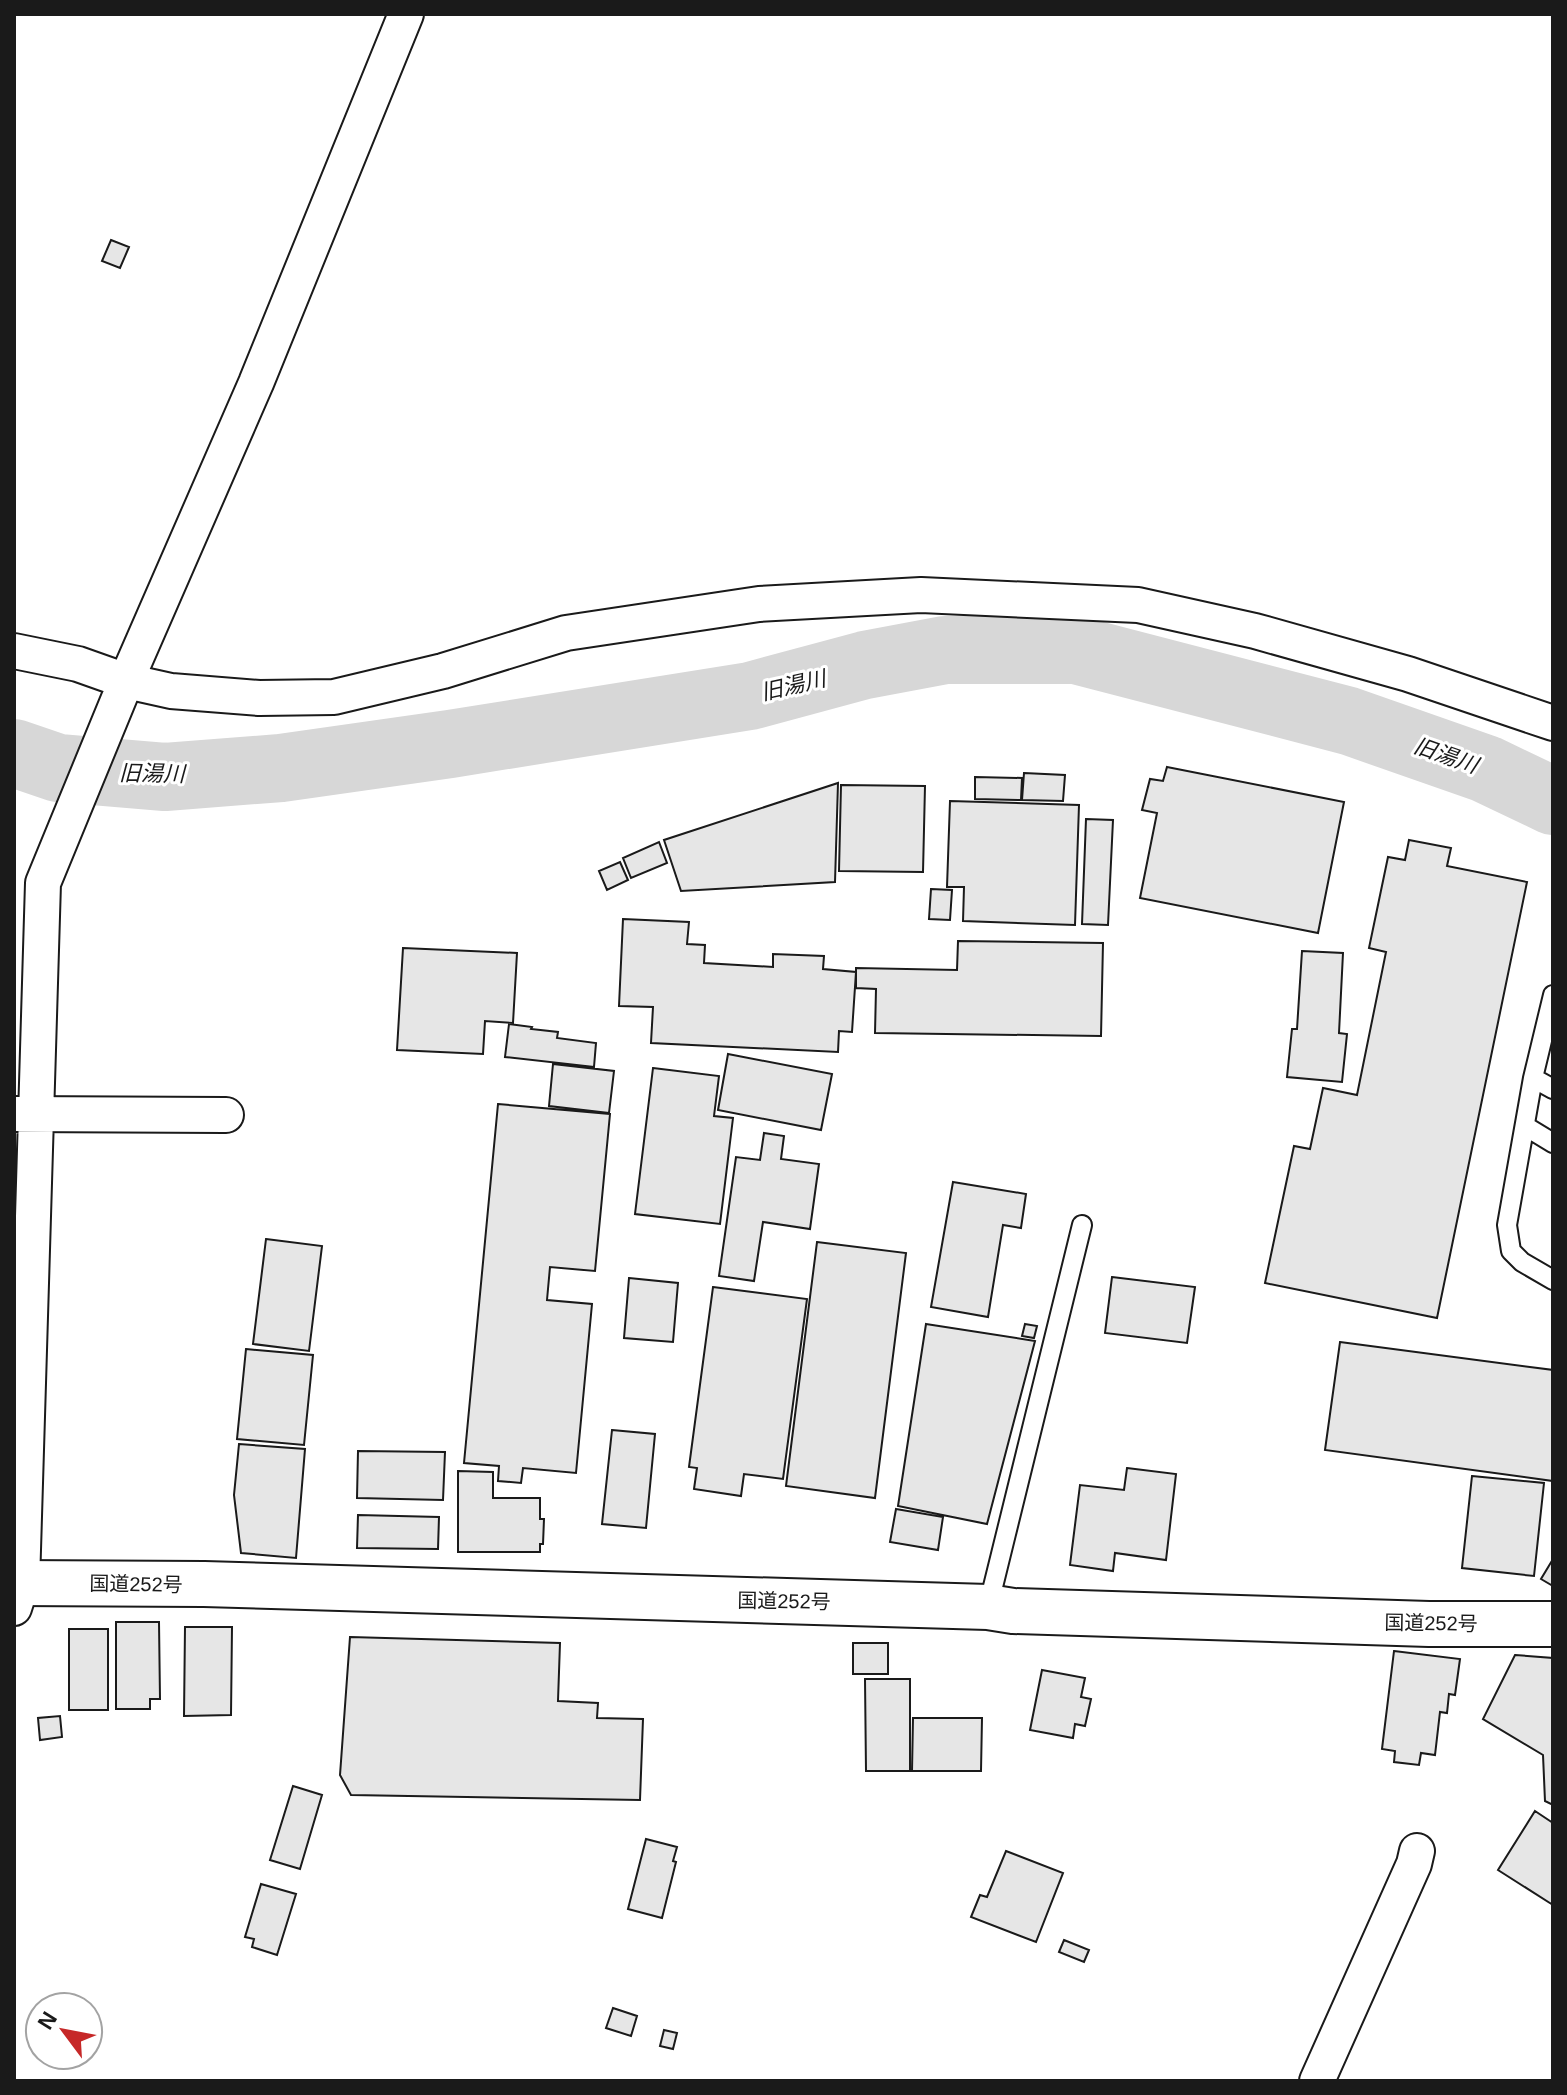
<svg xmlns="http://www.w3.org/2000/svg" width="1567" height="2095" font-family="Arial,'Noto Sans JP',sans-serif">
	<style>
		.lines { fill: none; stroke-linecap: round; stroke-linejoin: round }
		.river { stroke: #d7d7d7; stroke-width: 68 }
		.building { fill: #e6e6e6; stroke: #1a1a1a; stroke-width: 2 }
		.lane-casing { stroke: #1a1a1a; stroke-width: 22 }
		.street-casing { stroke: #1a1a1a; stroke-width: 38 }
		.highway-casing { stroke: #1a1a1a; stroke-width: 48 }
		.lane { stroke: #fff; stroke-width: 18 }
		.street { stroke: #fff; stroke-width: 34 }
		.highway { stroke: #fff; stroke-width: 44 }
		.labels { text-anchor: middle; stroke-width: 6; stroke-linejoin: round; paint-order: stroke }
		.street-label { font-size: 20px; fill: #1a1a1a; stroke: #fff }
		.water-label { font-size: 22px; font-style: italic; fill: #1a1a1a; stroke: #fff }
	</style>
	<rect width="100%" height="100%" fill="#fff"/>
	<g class="lines">
		<!-- river -->
		<path class="river" d="M14,753L58,768L165,777L281,768L450,744L750,696L865,665L945,650H1076L1349,721L1486,769L1553,801"/>
	</g>
	<!-- building -->
	<path class="building" d="M111,240L129,247L120,268L102,261Z
		M1167,767L1344,802L1318,933L1140,898L1157,813L1142,810L1150,779L1163,781Z
		M1024,773L1065,775L1063,801L1022,800Z
		M975,777L1022,778L1021,800L975,799Z
		M838,783L835,882L681,891L664,840Z
		M841,785L925,786L923,872L839,871Z
		M950,801L1079,805L1075,925L963,921L964,887H947Z
		M1086,819L1113,820L1108,925L1082,924Z
		M1409,840L1451,848L1447,866L1527,882L1437,1318L1265,1283L1294,1146L1310,1149L1323,1088L1357,1095L1386,952L1369,948L1388,857L1405,860Z
		M659,842L667,863L631,878L623,858Z
		M620,862L628,880L607,890L599,871Z
		M931,889L952,890L950,920L929,919Z
		M623,919L689,922L687,944L705,945L704,963L773,967V954L824,956L823,969L856,972L852,1032L839,1031L838,1052L651,1043L653,1007L619,1006Z
		M958,941L1103,943L1101,1036L875,1033L876,989L856,988V968L957,970Z
		M403,948L517,953L513,1023L485,1021L483,1054L397,1050Z
		M1302,951L1343,953L1339,1033L1347,1034L1342,1082L1287,1077L1292,1029H1297Z
		M509,1024L532,1027L531,1029L558,1032L557,1038L596,1043L594,1067L505,1057Z
		M728,1054L832,1074L821,1130L718,1110Z
		M553,1064L614,1071L609,1113L549,1106Z
		M653,1068L719,1076L714,1116L733,1118L720,1224L635,1214Z
		M498,1104L610,1114L595,1271L550,1267L547,1300L592,1304L576,1473L523,1468L521,1483L498,1481L499,1466L464,1463Z
		M764,1133L784,1136L781,1159L819,1164L810,1229L763,1222L754,1281L719,1276L736,1157L760,1160Z
		M953,1182L1026,1194L1021,1228L1003,1225L988,1317L931,1307Z
		M266,1239L322,1246L309,1351L253,1344Z
		M817,1242L906,1253L875,1498L786,1486Z
		M1112,1277L1195,1287L1187,1343L1105,1333Z
		M629,1278L678,1283L673,1342L624,1338Z
		M713,1287L807,1299L783,1479L744,1474L741,1496L694,1489L697,1468L689,1467Z
		M926,1324L1035,1341L987,1524L898,1506Z
		M1025,1324L1037,1326L1034,1338L1022,1336Z
		M1340,1342L1553,1370V1481L1325,1450Z
		M246,1349L313,1355L304,1445L237,1439Z
		M612,1430L655,1434L646,1528L602,1524Z
		M239,1444L305,1449L296,1558L241,1553L234,1495Z
		M358,1451L445,1452L443,1500L357,1498Z
		M1127,1468L1176,1474L1166,1560L1115,1553L1113,1571L1070,1565L1080,1485L1124,1490Z
		M458,1471L493,1472V1498H540V1519H544L543,1544H540V1552H458Z
		M1472,1476L1544,1483L1534,1576L1462,1568Z
		M896,1509L943,1517L938,1550L890,1542Z
		M358,1515L439,1517L438,1549L357,1548Z
		M1553,1559V1586L1541,1579Z
		M116,1622H159L160,1699H150V1709H116Z
		M185,1627H232L231,1715L184,1716Z
		M69,1629H108V1710H69Z
		M350,1637L560,1643L558,1701L598,1703L597,1718L643,1719L640,1800L351,1795L340,1775Z
		M853,1643H888V1674H853Z
		M1394,1651L1460,1659L1455,1695L1449,1694L1447,1713L1440,1712L1435,1755L1421,1753L1419,1765L1394,1762L1395,1751L1382,1749Z
		M1515,1655L1553,1658V1805L1545,1801L1543,1755L1483,1719Z
		M1042,1670L1085,1678L1081,1697L1091,1699L1085,1726L1075,1724L1073,1738L1030,1730Z
		M865,1679H910V1771H866Z
		M60,1716L62,1737L40,1740L38,1718Z
		M913,1718H982L981,1771H912Z
		M293,1786L322,1795L300,1869L270,1860Z
		M1535,1811L1553,1823V1905L1498,1870Z
		M646,1839L677,1847L673,1861L676,1862L662,1918L628,1909Z
		M1006,1851L1063,1873L1036,1942L971,1917L980,1895L987,1897Z
		M261,1884L296,1894L277,1955L252,1947L254,1939L245,1937Z
		M1064,1940L1089,1950L1084,1962L1059,1952Z
		M613,2008L637,2016L631,2036L606,2028Z
		M664,2030L677,2033L673,2049L660,2046Z"/>
	<g class="lines">
		<defs>
			<path id="lane" d="M1553,995L1533,1078L1507,1225L1511,1251L1522,1262L1553,1280
				M1533,1078L1553,1089
				M1525,1126L1553,1143
				M988,1607L1082,1225"/>
			<path id="street" d="M14,651L78,664L126,681L171,691L259,698L334,697L443,671L566,633L759,604L921,595L1138,605L1255,631L1408,674L1553,723
				M14,1114L226,1115
				M14,1608L22,1583L43,883L129,674L256,383L406,14
				M1317,2081L1414,1864L1417,1851"/>
			<path id="highway" d="M14,1583L204,1584L988,1607L1013,1611L1429,1624H1553"/>
		</defs>
		<!-- lane casing -->
		<use href="#lane" class="lane-casing"/>
		<!-- street casing -->
		<use href="#street" class="street-casing"/>
		<!-- highway casing -->
		<use href="#highway" class="highway-casing"/>
		<!-- lane -->
		<use href="#lane" class="lane"/>
		<!-- street -->
		<use href="#street" class="street"/>
		<!-- highway -->
		<use href="#highway" class="highway"/>
	</g>
	<g class="labels">
		<!-- street labels -->
		<g class="street-label">
			<text transform="translate(136 1584) rotate(1)" y="7">国道252号</text>
			<text transform="translate(784 1601) rotate(1)" y="7">国道252号</text>
			<text transform="translate(1431 1623) rotate(1)" y="7">国道252号</text>
		</g>
		<!-- water labels -->
		<g class="water-label">
			<text transform="translate(793 685) rotate(-13)" y="8">旧湯川</text>
			<text transform="translate(1446 755) rotate(19)" y="8">旧湯川</text>
			<text transform="translate(152 773) rotate(1)" y="8">旧湯川</text>
		</g>
	</g>
	<!-- border -->
	<rect width="1567" height="2095" fill="none" stroke="#1a1a1a" stroke-width="32"/>
	<!-- north arrow -->
	<g transform="translate(64 2031) rotate(302)"><circle r="38" fill="#ffffff" stroke="#a3a3a3" stroke-width="2"/>
	<path d="M0-6L14 30L0 20L-14 30Z" fill="#c62828"/>
	<text y="-12" font-size="22" font-weight="bold" text-anchor="middle" fill="#1a1a1a">N</text>
	</g>
</svg>
